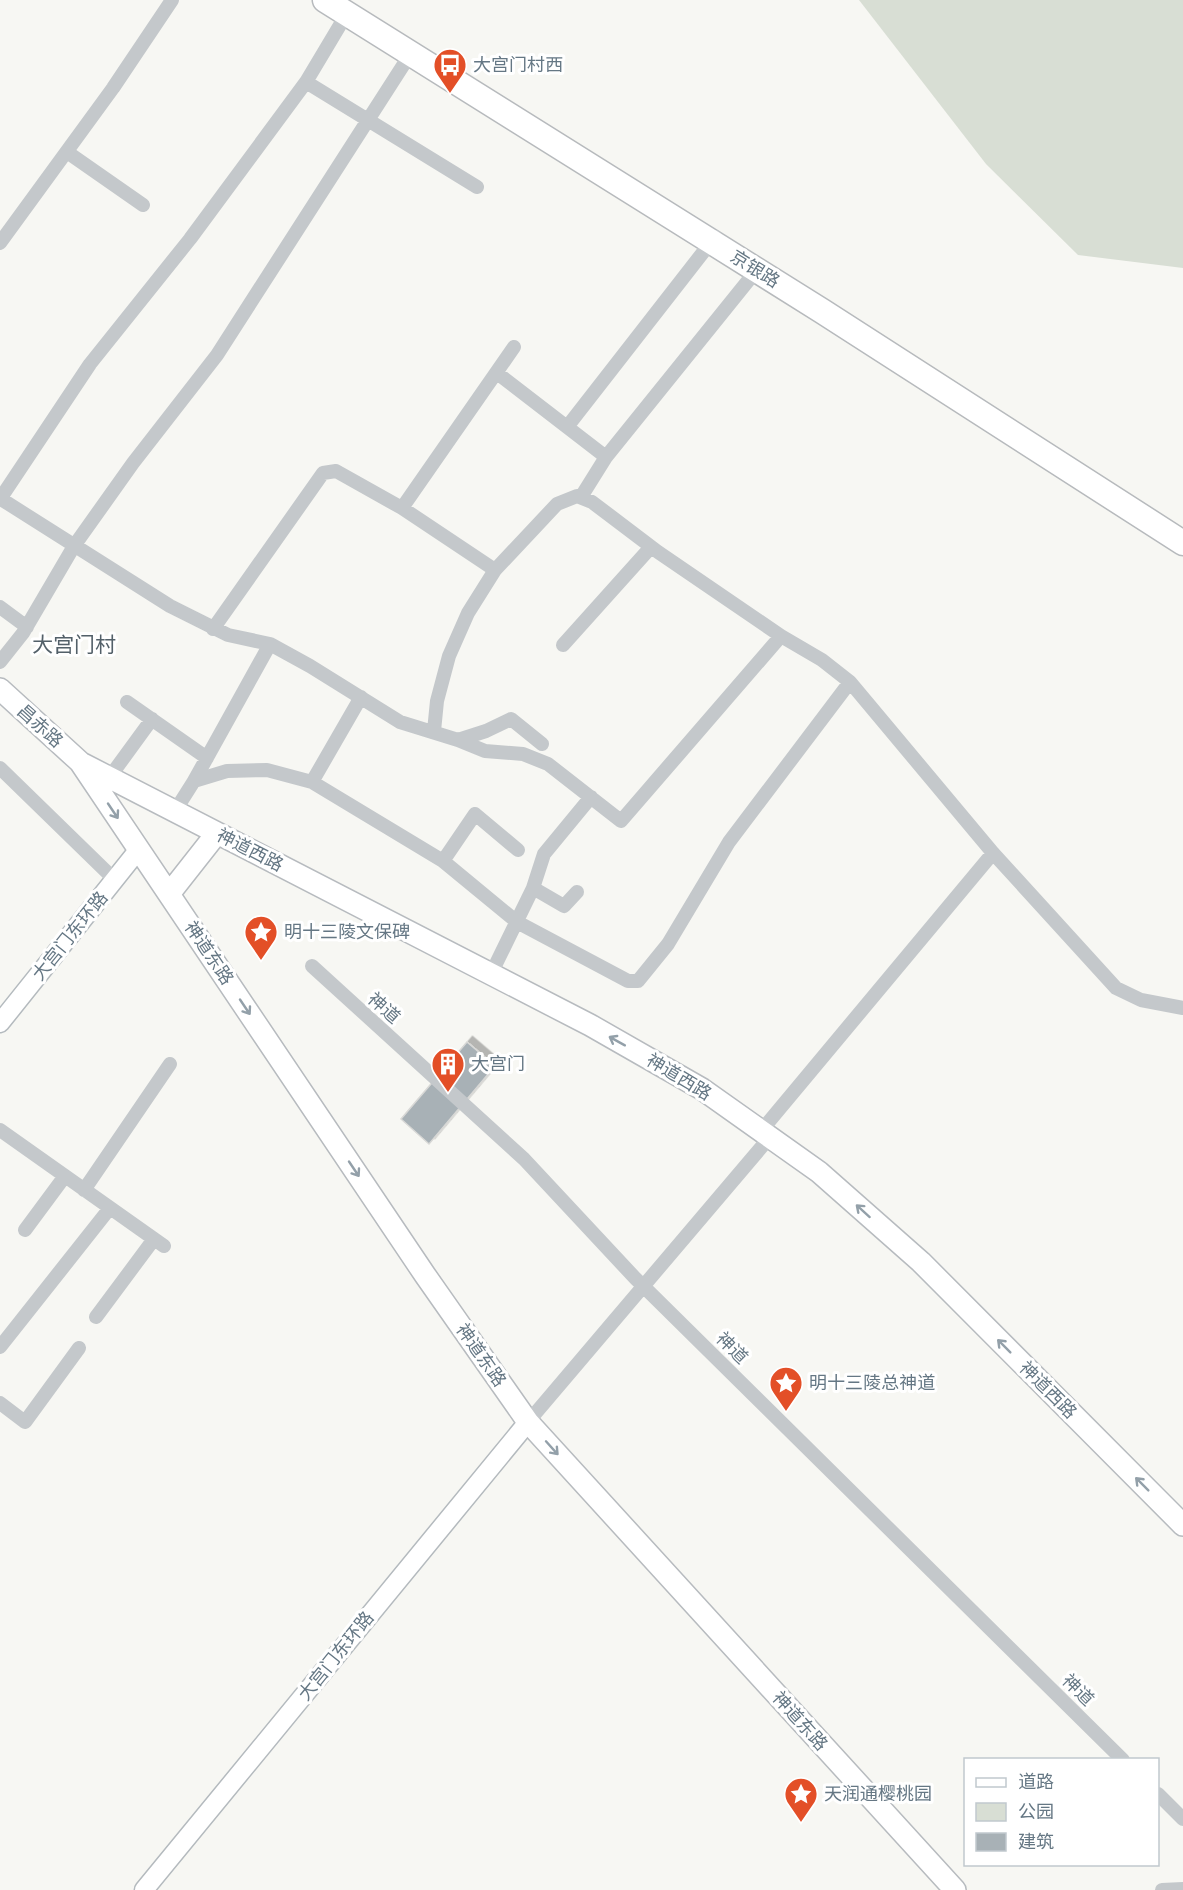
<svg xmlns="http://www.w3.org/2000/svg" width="1183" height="1890" font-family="Quicksand,'Noto Sans SC',sans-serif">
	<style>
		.green { fill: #d8ded4 }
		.building { fill: #a8b1b6; stroke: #d8d8d6; stroke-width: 1.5; filter: url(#shadow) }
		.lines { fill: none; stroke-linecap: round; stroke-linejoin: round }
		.secondary-casing { stroke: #b4babe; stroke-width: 21 }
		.primary-casing { stroke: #b7bbbf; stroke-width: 24 }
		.highway-casing { stroke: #b7babd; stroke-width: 27 }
		.street { stroke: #c4c8cb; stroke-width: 14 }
		.secondary { stroke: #fff; stroke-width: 18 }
		.primary { stroke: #fff; stroke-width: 21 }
		.highway { stroke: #fff; stroke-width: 24 }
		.oneway { stroke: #93a0a9 }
		.labels { text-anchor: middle; stroke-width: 6; stroke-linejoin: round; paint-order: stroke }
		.poi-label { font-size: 18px; fill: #657784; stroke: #fff; text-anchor: start }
		.street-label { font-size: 18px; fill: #657784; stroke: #fff }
		.quarter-label { font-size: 21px; fill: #536069; stroke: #fff }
	</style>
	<defs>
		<filter id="shadow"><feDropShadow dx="5.5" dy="-5.5" stdDeviation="0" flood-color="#0004"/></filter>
	</defs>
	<rect width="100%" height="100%" fill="#f7f7f3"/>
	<!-- green -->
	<path class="green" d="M859,0H1183V268L1078,255L986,164Z"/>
	<!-- building -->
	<path class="building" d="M467,1042L495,1066L429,1144L401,1119Z"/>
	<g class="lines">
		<defs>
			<path id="secondary" d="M0,1023L139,849
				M144,1890L528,1422"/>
			<path id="primary" d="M0,689L80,762L425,1275L528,1422L955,1890
				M83,764L590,1025L702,1089L819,1172L921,1262L1183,1525
				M169,894L217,833"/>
			<path id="highway" d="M325,0L822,311L1183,543"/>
		</defs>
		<!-- secondary casing -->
		<use href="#secondary" class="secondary-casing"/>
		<!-- primary casing -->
		<use href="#primary" class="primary-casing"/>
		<!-- highway casing -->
		<use href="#highway" class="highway-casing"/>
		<!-- street -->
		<path class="street" d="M306,82L477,187
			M67,152L143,205
			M0,243L113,88L172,0
			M497,373L606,457L581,497
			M567,427L715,237
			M606,457L760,266
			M0,499L90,364L190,239L306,82L349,10
			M1,499L170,606L228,635L270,644L310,666L400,722L458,740L485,751L523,754L548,764L621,821L781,636
			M402,508L514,347
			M0,607L27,627
			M213,629L323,473L336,471L402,508L495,570
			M563,645L651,547
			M0,662L23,633L74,546L133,463L217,355L413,50
			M850,682L993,853L1116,988L1141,1000L1183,1008
			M127,702L207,758
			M458,740L486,731L511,719L542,744
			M0,768L115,880
			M109,778L152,719
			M194,781L270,644
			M312,782L361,697
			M175,811L194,781L227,771L267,770L312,782L443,861L517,922L628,981H638L668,944L729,842L850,682L822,660L781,636L658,552L592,502L577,496L557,504L495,570L468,613L449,656L437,701L434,731
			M443,861L475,814L518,850
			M533,888L544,854L591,797
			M312,966L524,1159L635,1278L1123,1760
			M491,974L533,888L564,906L577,892
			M0,1130L164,1246
			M761,1131L993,853
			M84,1190L170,1064
			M25,1230L65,1176
			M96,1317L154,1239
			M0,1347L110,1208
			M0,1403L25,1422L79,1348
			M528,1422L770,1137
			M1158,1794L1183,1819
			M1162,1890L1183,1889"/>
		<!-- secondary -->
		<use href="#secondary" class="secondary"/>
		<!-- primary -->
		<use href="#primary" class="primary"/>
		<!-- highway -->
		<use href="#highway" class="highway"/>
	</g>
	<!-- one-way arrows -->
	<defs><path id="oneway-shaft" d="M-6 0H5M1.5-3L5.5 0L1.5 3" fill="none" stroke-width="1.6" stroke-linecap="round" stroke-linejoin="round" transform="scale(1.5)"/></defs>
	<g class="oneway">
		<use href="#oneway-shaft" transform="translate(113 811) rotate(56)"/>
		<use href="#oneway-shaft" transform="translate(245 1007) rotate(56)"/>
		<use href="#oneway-shaft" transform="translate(617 1041) rotate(-151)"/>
		<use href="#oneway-shaft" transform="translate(354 1169) rotate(56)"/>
		<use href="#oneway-shaft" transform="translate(863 1211) rotate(-138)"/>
		<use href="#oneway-shaft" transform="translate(1004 1346) rotate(-135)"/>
		<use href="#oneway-shaft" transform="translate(552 1448) rotate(48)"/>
		<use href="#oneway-shaft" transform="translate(1142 1484) rotate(-135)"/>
	</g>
	<!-- icons -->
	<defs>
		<symbol id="bus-pin" viewBox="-11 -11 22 30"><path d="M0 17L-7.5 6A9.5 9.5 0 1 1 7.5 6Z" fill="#e34f27" stroke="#fff"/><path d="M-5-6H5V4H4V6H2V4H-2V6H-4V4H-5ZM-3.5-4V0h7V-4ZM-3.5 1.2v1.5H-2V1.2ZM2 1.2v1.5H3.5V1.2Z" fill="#fff"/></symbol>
		<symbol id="sight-pin" viewBox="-11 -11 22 30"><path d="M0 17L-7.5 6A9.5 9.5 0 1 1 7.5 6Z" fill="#e34f27" stroke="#fff"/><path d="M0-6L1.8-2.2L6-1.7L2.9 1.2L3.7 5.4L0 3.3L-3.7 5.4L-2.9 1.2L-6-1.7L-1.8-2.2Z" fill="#fff"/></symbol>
		<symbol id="building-pin" viewBox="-11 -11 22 30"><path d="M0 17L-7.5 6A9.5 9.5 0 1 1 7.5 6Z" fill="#e34f27" stroke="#fff"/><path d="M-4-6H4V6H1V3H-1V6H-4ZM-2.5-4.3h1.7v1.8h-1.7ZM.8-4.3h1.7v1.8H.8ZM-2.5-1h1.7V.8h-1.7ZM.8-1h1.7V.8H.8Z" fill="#fff"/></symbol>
	</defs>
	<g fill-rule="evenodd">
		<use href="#bus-pin" x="431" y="46" width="38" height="52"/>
		<use href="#sight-pin" x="242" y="913" width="38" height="52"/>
		<use href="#building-pin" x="429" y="1045" width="38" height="52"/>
		<use href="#sight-pin" x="767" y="1364" width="38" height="52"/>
		<use href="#sight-pin" x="782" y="1775" width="38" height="52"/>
	</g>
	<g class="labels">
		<!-- poi labels -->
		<g class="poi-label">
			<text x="473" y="71">大宫门村西</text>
			<text x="284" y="938">明十三陵文保碑</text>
			<text x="471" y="1070">大宫门</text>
			<text x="809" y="1389">明十三陵总神道</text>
			<text x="824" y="1800">天润通樱桃园</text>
		</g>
		<!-- street labels -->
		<g class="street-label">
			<text transform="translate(755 269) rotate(32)" y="6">京银路</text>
			<text transform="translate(40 726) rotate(42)" y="6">昌赤路</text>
			<text transform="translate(250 850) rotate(27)" y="6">神道西路</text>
			<text transform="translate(70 936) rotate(-51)" y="6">大宫门东环路</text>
			<text transform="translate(209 953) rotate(56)" y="6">神道东路</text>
			<text transform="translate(384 1008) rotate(42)" y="6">神道</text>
			<text transform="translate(679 1077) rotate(31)" y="6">神道西路</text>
			<text transform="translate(732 1348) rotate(45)" y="6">神道</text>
			<text transform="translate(481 1355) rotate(55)" y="6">神道东路</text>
			<text transform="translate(1048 1390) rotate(45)" y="6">神道西路</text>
			<text transform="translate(336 1656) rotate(-51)" y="6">大宫门东环路</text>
			<text transform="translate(1078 1690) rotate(45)" y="6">神道</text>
			<text transform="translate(800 1721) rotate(48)" y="6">神道东路</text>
		</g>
		<!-- quarter labels -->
		<g class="quarter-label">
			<text x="74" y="652">大宫门村</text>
		</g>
	</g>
	<!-- legend -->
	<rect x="964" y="1758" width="195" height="108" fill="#ffffff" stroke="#c1c9ce" stroke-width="1.5"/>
	<rect x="976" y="1778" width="30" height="9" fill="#ffffff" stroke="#c1c9ce" stroke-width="1.5"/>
	<text x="1018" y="1788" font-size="18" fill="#657784">道路</text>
	<rect x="976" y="1803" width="30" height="18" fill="#d8ded4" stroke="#c1c9ce" stroke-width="1.5"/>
	<text x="1018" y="1818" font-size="18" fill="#657784">公园</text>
	<rect x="976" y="1833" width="30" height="18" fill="#a8b1b6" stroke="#c1c9ce" stroke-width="1.5"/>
	<text x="1018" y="1848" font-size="18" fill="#657784">建筑</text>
</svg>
